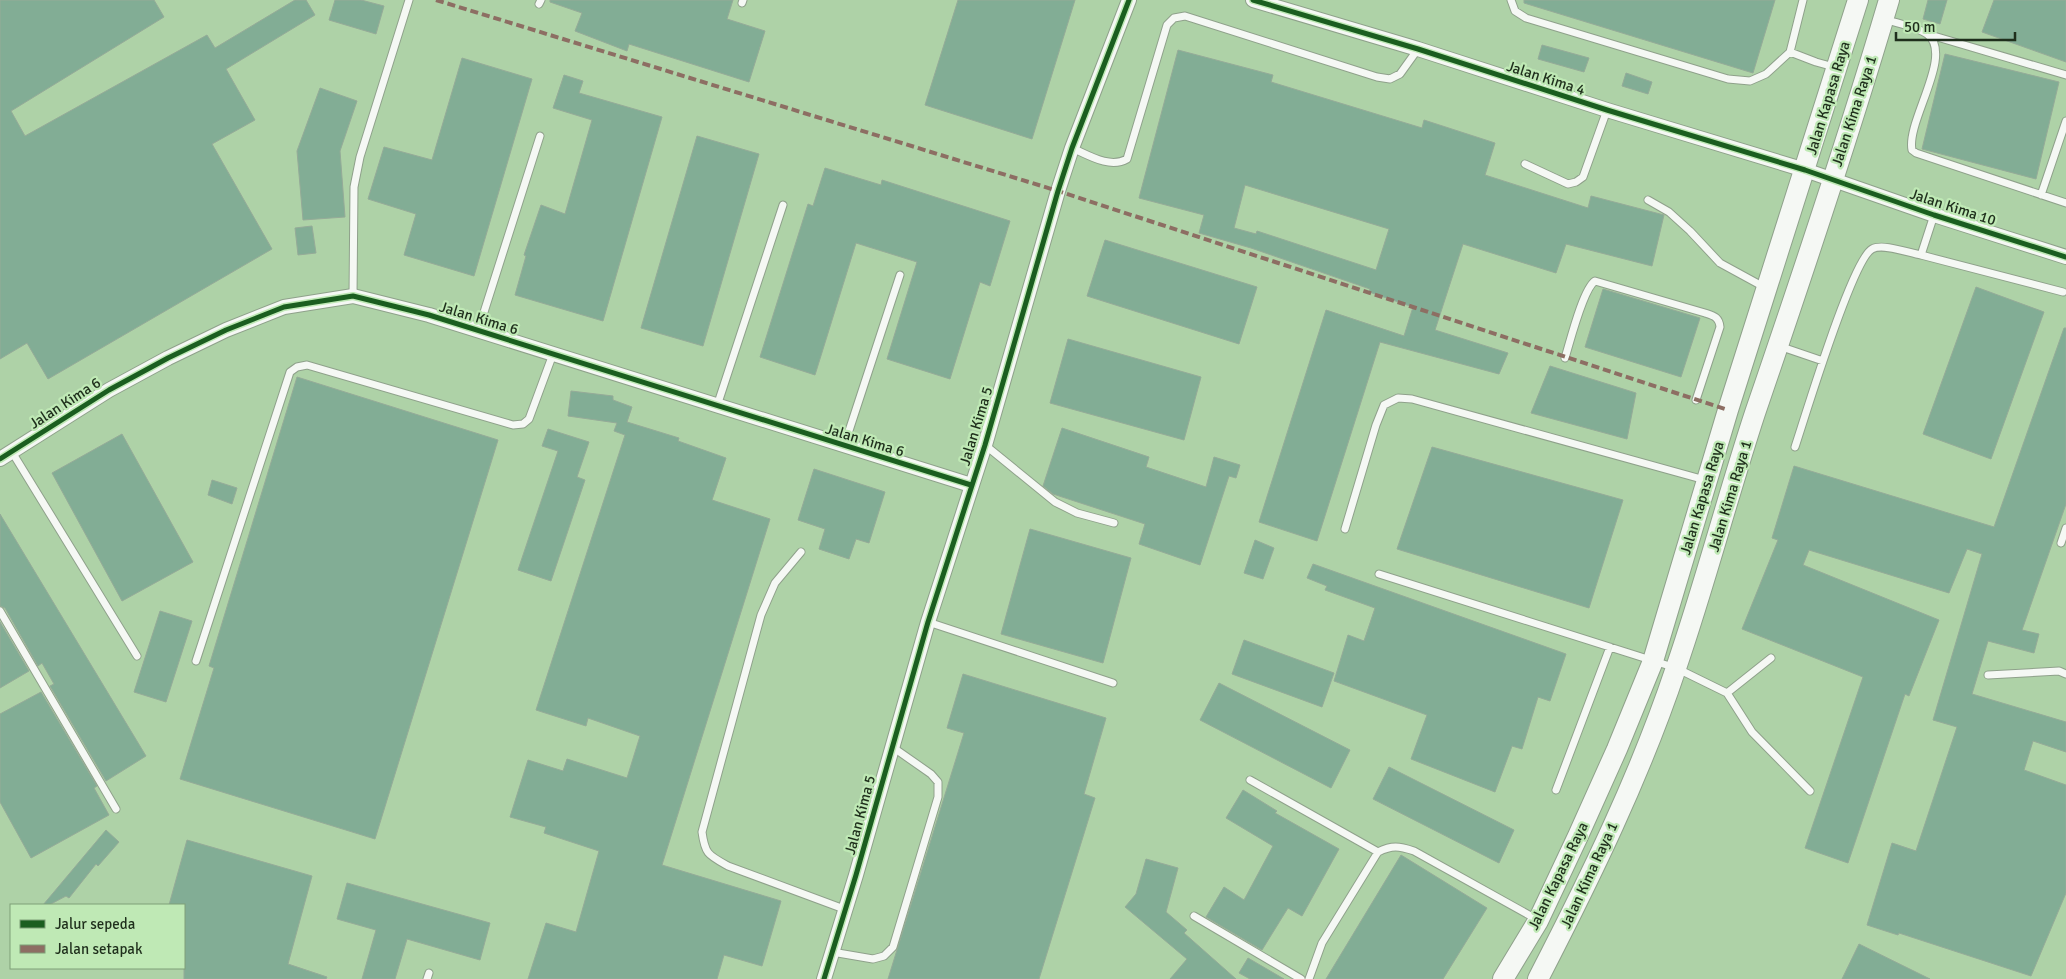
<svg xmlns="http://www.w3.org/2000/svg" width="2066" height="979" font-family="Signika,sans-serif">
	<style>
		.built { fill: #aed2a7; fill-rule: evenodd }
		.building { fill: #82ad95; stroke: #95ab98; fill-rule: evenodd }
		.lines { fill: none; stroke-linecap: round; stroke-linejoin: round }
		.lane-casing { stroke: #8fa18b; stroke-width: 9 }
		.street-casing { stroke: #8fa18b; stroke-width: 16 }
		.secondary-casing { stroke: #8fa18b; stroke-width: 22 }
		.lane { stroke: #f5f8f4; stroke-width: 7 }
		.street { stroke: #f5f8f4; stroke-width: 14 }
		.secondary { stroke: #f5f8f4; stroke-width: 20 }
		.quiet { stroke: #8d6e63; stroke-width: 4; stroke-dasharray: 8 4; stroke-linecap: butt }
		.cycleway-casing { stroke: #bfe9b5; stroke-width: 8 }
		.cycleway { stroke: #1b5e20; stroke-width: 5 }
		.labels { text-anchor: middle; stroke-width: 4.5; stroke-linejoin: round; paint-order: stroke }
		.street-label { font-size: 15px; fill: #1f2f1c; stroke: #bfe9b5 }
	</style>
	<rect width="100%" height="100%" fill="#bad0b5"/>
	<!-- built -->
	<path class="built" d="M0,0H2066V979H0ZM11,905H184V968H11Z"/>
	<!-- building -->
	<path class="building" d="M0,0H154L164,17L11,111L25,136L207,35L215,48L295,0H306L315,15L226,69L255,120L212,144L272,249L48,379L27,343L0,359Z
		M335,0H361L384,6L376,34L329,20Z
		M550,0H733L727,19L765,31L749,82L629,44L627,51L575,31L582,13L550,2Z
		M958,0H1075L1032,139L925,105Z
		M1524,0H1775L1753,73L1524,3Z
		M1928,0H1947L1940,24L1923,19Z
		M1994,0H2066V62L1982,32Z
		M1542,45L1589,58L1584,72L1538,59Z
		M1178,50L1273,75L1271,82L1422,128L1424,120L1495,143L1485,175L1588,208L1591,196L1664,215L1652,266L1566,244L1556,273L1463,244L1435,330L1508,353L1499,374L1380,342L1317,541L1259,522L1326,310L1404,336L1413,307L1369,292L1370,289L1251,248L1199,233L1204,215L1139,198ZM1245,185L1389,229L1376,270L1257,231L1256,234L1234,228Z
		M1945,54L2059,82L2036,179L1922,149Z
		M462,58L532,79L474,276L404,255L416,214L368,199L384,147L432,160Z
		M1626,73L1652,82L1648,94L1622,86Z
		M564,75L583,81L579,93L662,117L603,321L515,295L526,256L524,255L541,205L565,214L592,120L553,108Z
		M320,88L357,101L340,151L345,217L303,220L297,151Z
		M697,136L759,154L703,346L641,328Z
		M825,168L881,185L882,180L1010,221L990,286L980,282L950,379L887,359L917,262L856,243L815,375L760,357L808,204L813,206Z
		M312,226L316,253L298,255L295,228Z
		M1105,240L1257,287L1239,344L1087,296Z
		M1976,287L2044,312L1991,459L1923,434Z
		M1603,289L1700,318L1681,377L1585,347Z
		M2064,328H2066V504L2022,630L2039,634L2034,653L1988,641L1972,694L2066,722V752L2033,741L2024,770L2066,785V893L2031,976L1899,933L1898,935L1867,925L1892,843L1916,851L1957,727L1933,720L1982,554L1967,549L1949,593L1809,550L1803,565L1939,620L1909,696L1905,694L1848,863L1805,848L1863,677L1742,629L1778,540L1772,538L1794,466L1994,527Z
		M1068,339L1201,377L1184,440L1050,403Z
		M1550,366L1636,393L1627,439L1531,413Z
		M297,377L498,440L375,839L180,779L214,668L209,666Z
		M571,391L613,396V400L632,407L627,422L679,438L678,441L726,458L712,500L770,519L662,865L781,901L762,966L724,955L717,979H528L546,923L576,932L599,851L544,833L546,827L510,817L528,760L563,771L567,759L627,778L640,736L588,718L586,726L536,710L625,435L614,431L617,423L568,416Z
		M1062,428L1149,457L1146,467L1206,487L1214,457L1240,465L1236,478L1229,476L1200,565L1139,544L1145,524L1053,494L1043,486Z
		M548,429L589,442L577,477L585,480L551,581L518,570L558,451L542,446Z
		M122,434L193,562L122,601L52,473Z
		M1432,447L1623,500L1589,608L1397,549Z
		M814,469L885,492L869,543L856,539L849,559L819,549L825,529L798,520Z
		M212,480L237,488L232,504L208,495Z
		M0,514L146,756L106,781L50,686L54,684L42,663L38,666L5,608L0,606Z
		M1030,529L1131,558L1103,663L1001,634Z
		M1255,540L1274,548L1263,579L1244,573Z
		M1313,564L1566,654L1550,701L1538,697L1522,749L1512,746L1495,792L1411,759L1427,715L1334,681L1348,635L1364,641L1375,608L1325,590L1327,586L1307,578Z
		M160,611L192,621L166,702L134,692Z
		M0,622L29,671L0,688Z
		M1244,640L1334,673L1322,707L1232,674Z
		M963,674L1106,718L1084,794L1095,798L1039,979H888L964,733L947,728Z
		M1219,683L1350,750L1331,788L1200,720Z
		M41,692L97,786L94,788L109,815L31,858L0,802V714Z
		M1389,767L1514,830L1499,863L1373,799Z
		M1243,790L1277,811L1275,813L1339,849L1302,916L1288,908L1262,950L1206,917L1224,887L1244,900L1273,846L1226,818Z
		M106,830L119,842L98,866L96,864L69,898L66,896L49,905H43Z
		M187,840L312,876L288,964L327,977L326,979H184V905H169Z
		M1401,855L1487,908L1443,979H1326Z
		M1146,859L1178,868L1166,912L1187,930L1184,933L1236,979H1170L1187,959L1125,907L1136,894Z
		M347,883L490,923L480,960L407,939L395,979H362L376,930L337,919Z
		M1859,944L1930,979H1842Z
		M1248,958L1284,979H1250L1239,973Z"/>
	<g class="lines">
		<defs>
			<path id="lane" d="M1511,0L1515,11L1526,18L1728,79L1750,81L1766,74L1790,52L1803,0
				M742,3L743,0
				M539,4L541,0
				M1884,19C1896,23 1918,27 1927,34C1955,54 1906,121 1912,150L1916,153L2066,203
				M1927,34L2066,75
				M1790,52L1816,62L1834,67
				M1072,148C1088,155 1110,169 1127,159L1167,25L1174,18L1185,16L1377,77L1390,79L1400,74L1418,49
				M1525,164L1568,184L1576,182L1583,177L1607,110
				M2041,195L2066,121
				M1648,200L1669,212L1690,231L1720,263L1764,287
				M1934,215L1921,255L2063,292
				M353,296L354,187L360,157L409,0
				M478,331L540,136
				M1779,346L1823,361
				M1565,358C1570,342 1583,289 1595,281L1705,313C1714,316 1719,317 1720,327L1696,400
				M717,406L783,205
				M985,445L1055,502L1077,513L1114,523
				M844,446L900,275
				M1795,447C1805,417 1852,260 1872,249C1883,243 1909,253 1921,255
				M12,452L137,656
				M1345,529L1376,425L1384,405L1398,398L1412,399L1705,480
				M2061,543L2066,528
				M801,552L775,583L761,615L702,832C705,854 708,855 728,866L844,909
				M1379,574L1676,668L1727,693L1752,732L1810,791
				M0,611L116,809
				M928,622L1113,683
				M196,661L290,372L297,367L307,365L513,425L523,424L529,419L553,354
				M1988,675L2059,671L2066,674
				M1727,693L1771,658
				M1250,780L1378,852
				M1556,790L1610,647
				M1194,916L1301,979
				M832,952L873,959L884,956L893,947L938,797V782L931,774L891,746
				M427,979L429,973
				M1309,979L1322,943L1378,852C1392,845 1399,846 1414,851L1538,920"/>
			<path id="street" d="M1253,0L1418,49L1607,110L1805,170L1934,215L2066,257
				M0,459L109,390L168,358L226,330L284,307L353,296L429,315L971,485
				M824,979L856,875L928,622L985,445L1058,191L1072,148L1129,0"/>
			<path id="secondary" d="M1503,979L1538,921L1578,836L1617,749L1653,661L1728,410L1858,0
				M1538,979C1590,878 1640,776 1676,668C1705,584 1727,498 1755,413C1802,276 1848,139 1889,0"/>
		</defs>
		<!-- lane casing -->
		<use href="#lane" class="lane-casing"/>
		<!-- street casing -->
		<use href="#street" class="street-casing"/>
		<!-- secondary casing -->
		<use href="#secondary" class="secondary-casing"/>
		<!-- lane -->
		<use href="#lane" class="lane"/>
		<!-- street -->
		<use href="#street" class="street"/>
		<!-- secondary -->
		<use href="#secondary" class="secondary"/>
		<!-- quiet -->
		<path class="quiet" d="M436,0L1058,191L1728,410"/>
		<defs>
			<path id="cycleway" d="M1253,0L1418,49L1607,110L1805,170L1934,215L2066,257
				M0,459L109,390L168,358L226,330L284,307L353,296L429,315L971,485
				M824,979L856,875L928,622L985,445L1058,191L1072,148L1129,0"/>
		</defs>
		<!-- cycleway casing -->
		<use href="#cycleway" class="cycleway-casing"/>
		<!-- cycleway -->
		<use href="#cycleway" class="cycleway"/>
	</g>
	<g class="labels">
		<!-- street labels -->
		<g class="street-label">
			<text transform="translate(1546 78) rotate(18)" y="5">Jalan Kima 4</text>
			<text transform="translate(1828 98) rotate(-73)" y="5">Jalan Kapasa Raya</text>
			<text transform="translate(1854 111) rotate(-72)" y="5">Jalan Kima Raya 1</text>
			<text transform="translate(1953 207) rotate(18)" y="5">Jalan Kima 10</text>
			<text transform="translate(479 318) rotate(17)" y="5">Jalan Kima 6</text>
			<text transform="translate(65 403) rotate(-33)" y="5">Jalan Kima 6</text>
			<text transform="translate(976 426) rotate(-73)" y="5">Jalan Kima 5</text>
			<text transform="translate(865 440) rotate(17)" y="5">Jalan Kima 6</text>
			<text transform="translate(1730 496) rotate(-73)" y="5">Jalan Kima Raya 1</text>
			<text transform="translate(1702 498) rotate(-73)" y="5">Jalan Kapasa Raya</text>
			<text transform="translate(860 815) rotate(-75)" y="5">Jalan Kima 5</text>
			<text transform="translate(1589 875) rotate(-65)" y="5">Jalan Kima Raya 1</text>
			<text transform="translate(1558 876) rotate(-64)" y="5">Jalan Kapasa Raya</text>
		</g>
	</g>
	<!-- legend -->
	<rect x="10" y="904" width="175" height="65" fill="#bfe9b5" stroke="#7f9f78"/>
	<rect x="20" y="920" width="25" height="8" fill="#1b5e20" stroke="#7f9f78"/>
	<text x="55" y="929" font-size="15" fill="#1f2f1c">Jalur sepeda</text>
	<rect x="20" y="945" width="25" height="8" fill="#8d6e63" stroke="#7f9f78"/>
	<text x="55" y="954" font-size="15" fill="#1f2f1c">Jalan setapak</text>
	<!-- scale -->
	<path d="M1896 32v8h119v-8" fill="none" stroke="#1f2f1c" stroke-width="2.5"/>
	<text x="1904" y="32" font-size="15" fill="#1f2f1c" stroke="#bfe9b5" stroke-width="4" paint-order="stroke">50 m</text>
</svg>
